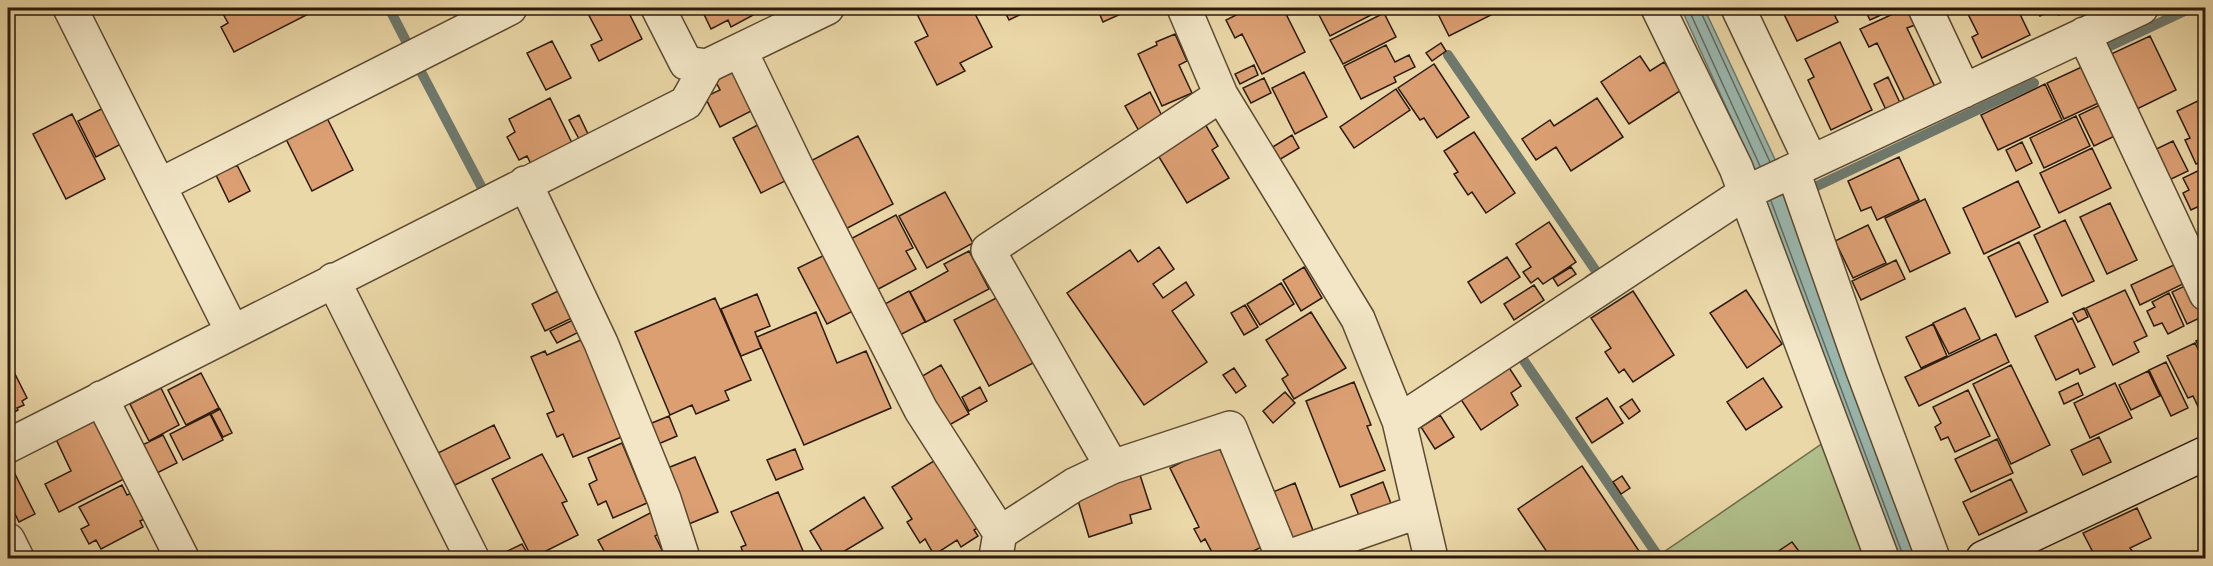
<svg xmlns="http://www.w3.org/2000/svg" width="2213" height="566" font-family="'Libre Caslon Text',serif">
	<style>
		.green { fill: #b1c08c; stroke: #6e6d4a; stroke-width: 1.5 }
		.water { fill: #9ab8b0; stroke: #6e796d; stroke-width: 1.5 }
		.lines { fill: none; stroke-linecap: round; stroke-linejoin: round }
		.shore { stroke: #62695c; stroke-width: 1.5 }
		.stream { stroke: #6e796d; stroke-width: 10 }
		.building { fill: #db9f72; stroke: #2b1a09; stroke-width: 1.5 }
		.minor-casing { stroke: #5b4a31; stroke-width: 36 }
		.secondary-casing { stroke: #2b1a09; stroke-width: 36 }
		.minor { stroke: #f2e6c6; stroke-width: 33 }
		.secondary { stroke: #f2e6c6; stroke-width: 33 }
	</style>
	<rect width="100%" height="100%" fill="#ebd8a8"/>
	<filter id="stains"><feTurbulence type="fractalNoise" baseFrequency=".00333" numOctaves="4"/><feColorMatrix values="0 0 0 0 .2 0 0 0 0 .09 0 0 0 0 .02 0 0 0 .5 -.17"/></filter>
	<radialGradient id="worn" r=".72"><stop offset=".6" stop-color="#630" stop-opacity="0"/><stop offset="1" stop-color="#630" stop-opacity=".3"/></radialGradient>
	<!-- green -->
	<path class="green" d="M1826,441L1871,558H1655Z"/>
	<!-- water -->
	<path class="water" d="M1681,8H1704L1788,187L1920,558H1900L1896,553L1754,168Z"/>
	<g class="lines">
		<!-- shore -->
		<path class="shore" d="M1688,8L1760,166
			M1699,8L1770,162
			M1771,201L1904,558"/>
		<!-- stream -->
		<path class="stream" d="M389,8L408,45
			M2110,46L2191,8
			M1448,55L1598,274L1589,280
			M419,68L482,188
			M1817,186L2034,83
			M1520,355L1656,553"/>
	</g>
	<!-- building -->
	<path class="building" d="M230,8H320L234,52L221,27L228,23L222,12Z
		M585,8H636L637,9L629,13L642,39L599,61L591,45L602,40Z
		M701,8H754L757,13L731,27L728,20L711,29Z
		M914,8H972L992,47L960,63L965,71L937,85L915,42L928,36Z
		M1003,8H1034L1009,20Z
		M1097,8H1134L1103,22Z
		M1250,8H1278L1279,10L1283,8L1305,52L1262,74L1242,34L1235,38L1226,20Z
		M1320,8H1377L1379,11L1330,36L1316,9Z
		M1435,8H1487L1491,15L1449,36Z
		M1781,8H1831L1838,22L1797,41Z
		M1864,8H1893L1894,9L1870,20Z
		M1906,8L1915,25L1907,28L1935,87L1905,101L1877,43L1869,47L1860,29Z
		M1965,8H2017L2030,35L1982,58L1972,37L1978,34Z
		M2036,8H2075L2059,15L2056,8L2040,16Z
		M1384,13L1396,37L1343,64L1330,40Z
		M1175,34L1187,61L1179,65L1192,93L1162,106L1138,54L1157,45L1156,42Z
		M2150,36L2176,90L2137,109L2111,54Z
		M552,41L571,78L546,90L527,53Z
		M1840,42L1872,110L1831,130L1808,80L1814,77L1805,59Z
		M1441,43L1446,51L1432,61L1426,53Z
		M1386,45L1395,62L1409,55L1415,67L1394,77L1396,82L1361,99L1344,66Z
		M1640,56L1650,71L1664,62L1683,89L1629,124L1601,82Z
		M1434,64L1469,117L1437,138L1424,118L1420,120L1398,88Z
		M1254,65L1258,75L1240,84L1235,74Z
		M2086,65L2103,101L2064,119L2047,83Z
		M739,68L759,107L720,127L705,97L720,90L715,80Z
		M1304,72L1327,117L1295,134L1272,88Z
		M1888,77L1901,105L1887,112L1874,84Z
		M1264,78L1271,93L1251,103L1243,88Z
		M2045,84L2062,120L1998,150L1981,115Z
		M1396,89L1410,110L1354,148L1340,127Z
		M1150,92L1163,118L1139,131L1125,106Z
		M2206,97V160L2196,164L2185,140L2190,138L2177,111Z
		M550,98L572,143L531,164L527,156L519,160L507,137L515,132L509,119Z
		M1597,98L1623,137L1571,171L1556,147L1536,160L1522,139L1550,120L1554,126Z
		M2104,103L2119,134L2094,146L2079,115Z
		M107,106L125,142L96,157L78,121Z
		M72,114L105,179L66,199L33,134Z
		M325,114L353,170L312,191L284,135Z
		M579,115L588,134L579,139L569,120Z
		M2076,116L2090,146L2044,168L2030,138Z
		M765,121L793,177L761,193L733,138Z
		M1205,124L1218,146L1212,150L1229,178L1187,203L1156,152Z
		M1474,132L1515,193L1486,213L1472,192L1468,195L1454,174L1458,172L1444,151Z
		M1292,135L1299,148L1279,160L1271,148Z
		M858,136L893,204L840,232L805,164Z
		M2173,141L2188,171L2165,182L2150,152Z
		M2022,142L2032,163L2016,171L2006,150Z
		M2092,148L2111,188L2059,213L2040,173Z
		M1899,157L1919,200L1877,220L1871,207L1861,211L1848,181Z
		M237,165L250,191L229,202L216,175Z
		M2206,167V203L2191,210L2183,193L2189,190L2183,178Z
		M2018,181L2040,227L1984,254L1963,208Z
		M945,192L973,243L927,268L899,216Z
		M1925,199L1950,253L1910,272L1885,218Z
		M2110,203L2137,260L2107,274L2080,217Z
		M896,215L913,248L906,251L916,269L871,293L841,244Z
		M2065,220L2094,281L2062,296L2034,235Z
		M1549,222L1576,262L1543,284L1538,278L1531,283L1523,272L1531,267L1516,244Z
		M1868,225L1886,263L1853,278L1835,241Z
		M2019,242L2048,302L2016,317L1988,257Z
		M1159,247L1174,269L1153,284L1163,298L1186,282L1194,295L1172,311L1207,362L1144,405L1067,293L1130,250L1138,262Z
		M833,251L861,307L827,324L798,268Z
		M969,251L989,289L926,322L910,292L948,271L944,264Z
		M1507,257L1520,277L1481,303L1468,282Z
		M1896,260L1905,279L1861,300L1852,281Z
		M2178,263L2187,282L2140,305L2131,285Z
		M1304,267L1322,298L1301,311L1283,280Z
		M1571,267L1576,274L1558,286L1553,278Z
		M1281,283L1294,304L1260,325L1247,304Z
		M2189,284L2204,316L2187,324L2172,292Z
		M1534,285L1544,300L1514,320L1504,304Z
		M560,290L574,317L545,331L532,304Z
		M1746,290L1782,344L1747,368L1710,313Z
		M2125,290L2147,336L2134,342L2139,352L2113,365L2086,308Z
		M909,291L925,322L898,336L883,305Z
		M1633,291L1674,355L1633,382L1624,369L1619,373L1605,352L1611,348L1591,318Z
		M2169,293L2184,326L2168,334L2162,323L2154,326L2147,311L2155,307L2152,302Z
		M757,294L770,326L755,332L761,348L741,356L721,309Z
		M1000,296L1035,362L989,386L954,320Z
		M715,298L751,380L725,391L729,400L696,414L692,405L670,415L635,332Z
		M1245,305L1258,327L1244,335L1231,313Z
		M1965,308L1980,339L1949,354L1933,323Z
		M2084,308L2088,317L2078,322L2073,313Z
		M816,312L837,363L866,351L891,408L804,445L757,337Z
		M1311,312L1346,368L1294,399L1282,379L1288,375L1266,340Z
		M2072,318L2095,367L2080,374L2078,369L2056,380L2035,336Z
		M575,319L581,331L557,343L550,331Z
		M1933,324L1947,356L1921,368L1906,337Z
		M1996,334L2009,362L1919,406L1905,377Z
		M2206,337V360L2196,341Z
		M583,339L624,436L573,457L563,434L557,437L547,414L554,411L531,357L545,351L547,355Z
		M2195,343L2206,365V416L2203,417L2193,396L2188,398L2167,356Z
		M2166,362L2188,408L2171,416L2149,370Z
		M941,365L969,414L942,429L914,381Z
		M2011,365L2050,445L2011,464L1973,384Z
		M1508,366L1521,386L1511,393L1518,405L1481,430L1460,398Z
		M1234,368L1246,386L1236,393L1223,375Z
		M2148,371L2160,396L2131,410L2119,385Z
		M14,372L27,398L22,401L24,405L17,408L18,410L8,416V373L9,375Z
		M201,373L219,408L186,425L168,390Z
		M1763,378L1782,407L1746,430L1727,402Z
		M1354,382L1371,425L1367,426L1385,470L1340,487L1306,401Z
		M2078,383L2083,395L2064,404L2059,392Z
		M2115,383L2132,418L2090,438L2074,403Z
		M980,387L987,401L969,411L962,397Z
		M161,388L179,425L149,441L130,404Z
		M1968,390L1990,436L1955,452L1948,437L1941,440L1935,427L1941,423L1933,407Z
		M1285,392L1295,403L1273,423L1263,411Z
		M1607,398L1623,423L1592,443L1576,418Z
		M1632,399L1640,411L1629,419L1620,407Z
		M220,409L232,433L223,437L211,414Z
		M94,414L126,478L59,512L45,484L71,471L54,435Z
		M210,414L223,440L183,460L170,434Z
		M1440,415L1454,437L1435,449L1421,427Z
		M669,416L677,436L656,445L647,425Z
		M494,425L510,458L455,485L452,480L445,483L432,456Z
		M163,435L177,463L153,475L138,447Z
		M2099,437L2111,462L2083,475L2071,450Z
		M1997,439L2013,473L1971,492L1955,459Z
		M622,443L647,503L613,518L606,501L598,505L589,484L597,480L588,458Z
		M1217,444L1268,544L1239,558H1215L1205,539L1201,542L1194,529L1199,527L1170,468Z
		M795,449L803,469L776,480L767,460Z
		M542,454L567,501L562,503L578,535L532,558L492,479Z
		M695,457L718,512L684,526L660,471Z
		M937,459L979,527L974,530L978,536L961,547L957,540L934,555L925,539L920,543L907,522L912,519L892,487Z
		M8,460L35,514L19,522L8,500Z
		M1582,466L1643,557L1641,558H1573L1571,556L1567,558H1551L1518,509Z
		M1140,475L1151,509L1130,515L1132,523L1089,537L1076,494Z
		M1622,476L1630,488L1621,494L1613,482Z
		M2011,479L2027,512L1979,535L1963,502Z
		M1383,482L1393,509L1361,521L1351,495Z
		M1295,483L1314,533L1288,543L1268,494Z
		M122,485L127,495L134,492L147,518L140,521L143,527L101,549L96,540L89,544L81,529L89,525L79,507Z
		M778,492L806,558H745L741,547L746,545L731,512Z
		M864,497L883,528L833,558H826L810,531Z
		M2137,508L2151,538L2130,548L2133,552L2119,558H2096L2083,533Z
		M654,511L663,531L655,536L666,558H608L598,540Z
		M1792,542L1804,558H1768Z
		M522,544L530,558H499L497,556Z"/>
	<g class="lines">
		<defs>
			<path id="minor" d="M70,8L232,331
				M658,8L686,63L707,66
				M1184,8L1221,95L1358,319L1399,421L1431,558
				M1658,8L1736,168L1882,558
				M1738,8L1811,162
				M1925,8L1964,91
				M2084,34L2206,294
				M740,50L798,170L921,410L1000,533L996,556L998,558
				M1793,171L1862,368L1933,558
				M525,183L601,343L664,499L683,558
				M160,185L510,8
				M333,280L472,558
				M101,398L182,558
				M1399,421L1745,193L2141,8
				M8,446L686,103L707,66L827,8
				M1112,467L988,250L1221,95
				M1000,533L1074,485L1112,467L1230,428L1283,558
				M8,540L17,558
				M1285,558L1420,511"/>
			<path id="secondary" d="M1983,558L2206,453"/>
		</defs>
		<!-- minor casing -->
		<use href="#minor" class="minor-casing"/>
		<!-- secondary casing -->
		<use href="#secondary" class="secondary-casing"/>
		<!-- minor -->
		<use href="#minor" class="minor"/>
		<!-- secondary -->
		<use href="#secondary" class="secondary"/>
	</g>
	<!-- margin -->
	<rect width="2213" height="566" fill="none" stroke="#ebd8a8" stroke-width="30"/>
	<rect x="9" y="9" width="2195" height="548" fill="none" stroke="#2b1a09" stroke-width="3"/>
	<rect x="15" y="15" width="2183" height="536" fill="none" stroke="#2b1a09" stroke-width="1.5"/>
	<rect width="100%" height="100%" filter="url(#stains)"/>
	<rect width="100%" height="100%" fill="url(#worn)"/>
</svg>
